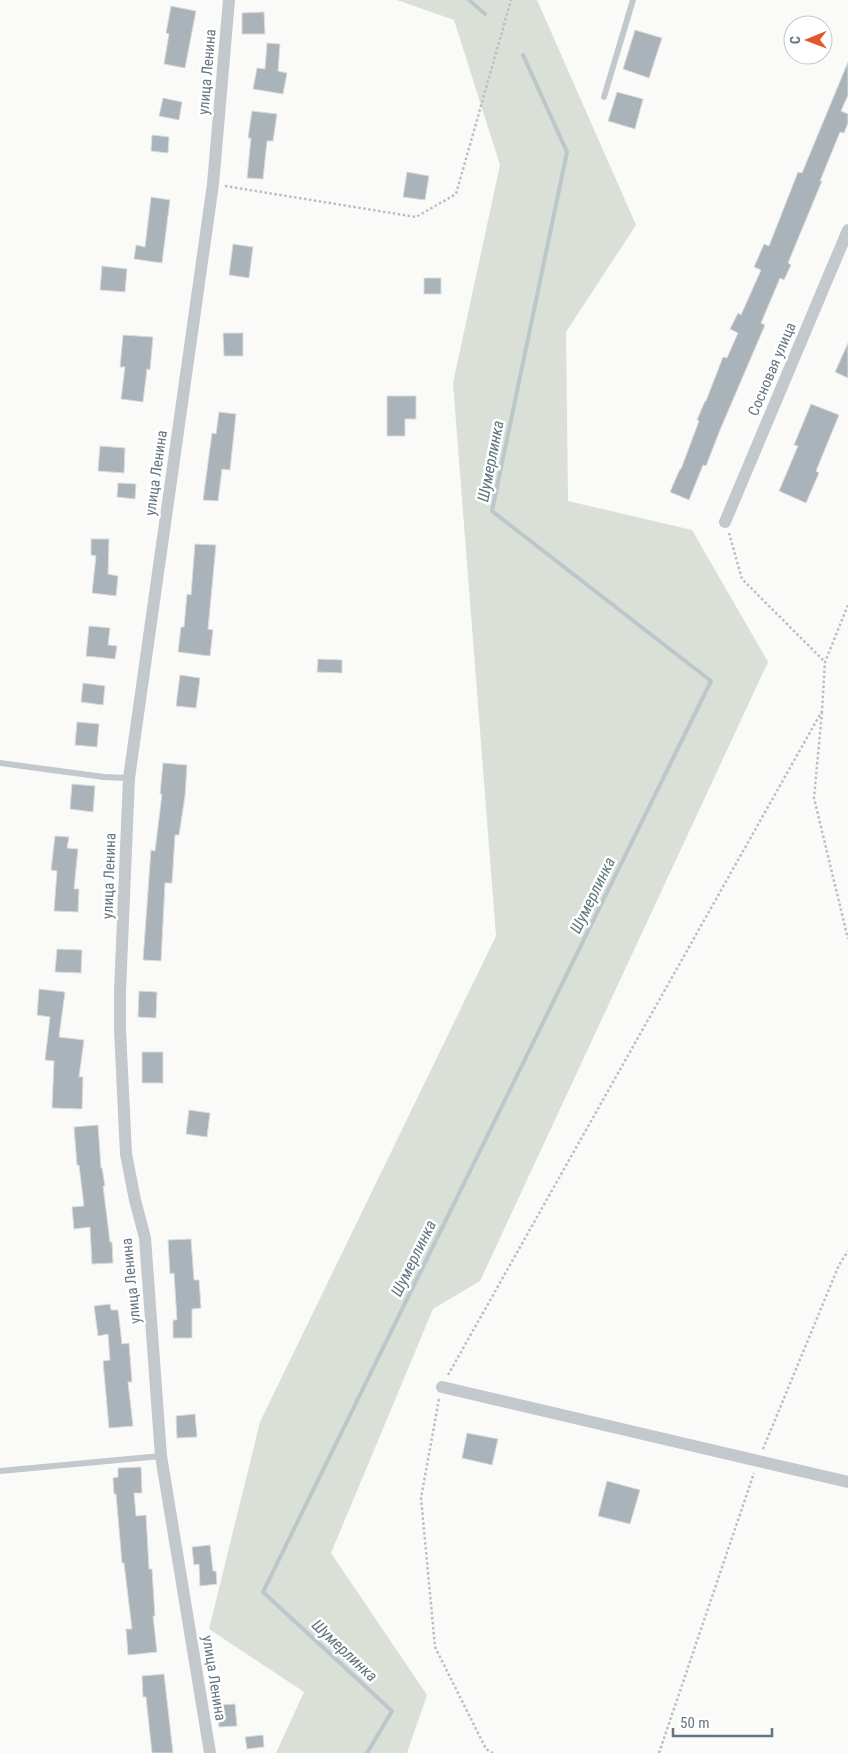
<svg xmlns="http://www.w3.org/2000/svg" width="848" height="1753" font-family="'Roboto Condensed',sans-serif">
	<style>
		.green { fill: #dadfd7 }
		.lines { fill: none; stroke-linecap: round; stroke-linejoin: round }
		.stream { stroke: #bbc7cb; stroke-width: 4 }
		.building { fill: #aab3b9; stroke: #dcdcda }
		.path { stroke: #bbbfc2; stroke-width: 2.5; stroke-dasharray: 2.5 2.5; stroke-linecap: butt }
		.lane { stroke: #c3c8cc; stroke-width: 6 }
		.street { stroke: #c3c8cc; stroke-width: 12 }
		.labels { text-anchor: middle; stroke-width: 5; stroke-linejoin: round; paint-order: stroke }
		.street-label { font-size: 15px; fill: #657683; stroke: #fff }
		.water-label { font-size: 16px; font-style: italic; fill: #60757c; stroke: #fff }
	</style>
	<rect width="100%" height="100%" fill="#fafaf8"/>
	<!-- green -->
	<path class="green" d="M397,0H537L636,225L566,332L568,501L692,530L768,662L480,1281L433,1309L331,1553L427,1695L407,1753H276L304,1692L209,1629L260,1422L496,936L453,383L500,165L454,20Z"/>
	<g class="lines">
		<!-- stream -->
		<path class="stream" d="M469,0L485,14
			M367,1753L392,1711L263,1592L711,681L492,511L567,152L523,55"/>
	</g>
	<!-- building -->
	<path class="building" d="M171,6L196,11L185,68L164,64L169,34L166,33Z
		M264,12L265,34H242V13Z
		M635,30L662,38L649,78L623,69Z
		M267,43L280,44L278,71L287,73L283,94L253,89L257,68L265,69Z
		M848,62V95L841,111L848,114V123L844,133L840,132L820,181H822L788,263L791,265L784,280L780,278L761,323L765,325L720,430L706,466L703,465L689,500L670,492L680,469H681L699,421L697,420L705,401H706L723,357L727,358L738,333L730,329L738,313L741,315L761,270L754,267L764,244L769,246L798,172L802,173Z
		M617,92L643,99L635,129L608,121Z
		M163,98L182,102L179,120L159,116Z
		M252,111L277,114L273,141H267L263,179L247,178L251,138H248Z
		M152,135L169,137L168,153L151,151Z
		M407,172L429,176L425,200L403,197Z
		M151,197L170,200L162,263L134,259L136,245L145,247Z
		M233,244L253,247L249,278L229,275Z
		M102,266L127,269L125,292L100,290Z
		M424,278H441V294H424Z
		M223,333H243V356H224Z
		M123,335L153,337L150,370L147,369L143,402L121,399L125,367H120Z
		M848,343V378L835,372Z
		M387,396H416V419H405V436H387Z
		M811,404L839,415L816,471L819,473L806,503L779,491L798,446L794,445Z
		M219,412L236,414L230,470L222,469L218,501L203,500L212,433L216,434Z
		M100,446L125,448L124,473L98,471Z
		M118,483L136,484L135,499L117,497Z
		M91,539H109L108,574L118,576L116,596L92,593L96,556L91,555Z
		M195,544L216,545L208,629L213,630L210,656L178,652L181,627H184L187,594L191,595Z
		M89,626L110,628L108,645L117,646L115,659L86,656Z
		M318,659L342,660V673L317,672Z
		M180,675L200,678L196,708L176,706Z
		M83,683L105,686L103,705L81,702Z
		M77,722L99,724L97,747L75,745Z
		M163,763L187,765L185,796L179,835H175L172,883H165L161,961L143,960L151,850L155,851L162,794H160Z
		M72,784L95,786L93,812L70,809Z
		M55,836L69,837L67,848L78,849L74,889H79L78,912L54,911L57,871L51,870Z
		M57,949L82,950L81,973L55,972Z
		M39,989L65,992L59,1037L84,1040L79,1077H83L82,1109L52,1108L54,1061L45,1060L50,1017L37,1015Z
		M139,991L157,992L156,1018L138,1017Z
		M142,1052H163V1083H142Z
		M189,1110L210,1113L207,1137L186,1134Z
		M98,1125L101,1168H102L105,1186H103L110,1242H112L113,1263L92,1264L90,1227L74,1229L72,1207L84,1206L79,1165H77L74,1127Z
		M191,1239L194,1280H199L201,1308L192,1309V1338H173V1320H177L174,1273L170,1274L168,1240Z
		M110,1304L111,1310H118L122,1344L129,1343L132,1382H128L133,1426L109,1428L103,1361L110,1360L108,1334L98,1336L94,1306Z
		M195,1414L197,1437L177,1438L176,1416Z
		M467,1433L498,1439L492,1465L462,1458Z
		M141,1467L142,1493H134L136,1516L146,1515L149,1569H152L153,1586L155,1616H153L157,1652L128,1655L126,1629H132L124,1563H122L116,1494H114L113,1478L118,1477V1468Z
		M607,1481L640,1490L630,1524L598,1516Z
		M210,1545L213,1571H216L217,1584L200,1586L199,1564L194,1565L192,1547Z
		M164,1674L173,1753H152L146,1697H143L142,1676Z
		M235,1704L237,1726L219,1727L217,1705Z
		M263,1735L264,1747L247,1749L245,1737Z"/>
	<g class="lines">
		<!-- path -->
		<path class="path" d="M225,186L416,217L456,194L511,0
			M729,533L742,579L825,662
			M822,712L814,798L848,939
			M448,1375L822,711L825,662L848,605
			M439,1399L421,1498L435,1647L486,1749L493,1753
			M763,1449L839,1265L848,1251
			M659,1753L754,1473"/>
		<!-- lane -->
		<path class="lane" d="M604,97L633,0
			M0,763L104,777L129,778
			M0,1471L161,1456"/>
		<!-- street -->
		<path class="street" d="M725,522L848,230
			M442,1387L848,1482
			M210,1753L161,1456L145,1238L135,1200L126,1154L120,1030V991L129,778L213,184L229,0"/>
	</g>
	<g class="labels">
		<!-- street labels -->
		<g class="street-label">
			<text transform="translate(207 72) rotate(-85)" y="5">улица Ленина</text>
			<text transform="translate(772 369) rotate(-67)" y="5">Сосновая улица</text>
			<text transform="translate(156 473) rotate(-82)" y="5">улица Ленина</text>
			<text transform="translate(109 876) rotate(-88)" y="5">улица Ленина</text>
			<text transform="translate(131 1281) rotate(-96)" y="5">улица Ленина</text>
			<text transform="translate(214 1678) rotate(81)" y="5">улица Ленина</text>
		</g>
		<!-- water labels -->
		<g class="water-label">
			<text transform="translate(490 461) rotate(-79)" y="6">Шумерлинка</text>
			<text transform="translate(592 895) rotate(-64)" y="6">Шумерлинка</text>
			<text transform="translate(413 1258) rotate(-64)" y="6">Шумерлинка</text>
			<text transform="translate(345 1650) rotate(43)" y="6">Шумерлинка</text>
		</g>
	</g>
	<!-- north arrow -->
	<g transform="translate(808 40) rotate(269)"><circle r="24" fill="#ffffff" stroke="#c1c8cd"/>
	<path d="M0-4L9 19L0 12L-9 19Z" fill="#e4572e"/>
	<text y="-8" font-size="14" font-weight="bold" text-anchor="middle" fill="#657683">С</text>
	</g>
	<!-- scale -->
	<path d="M673 1728v8h99v-8" fill="none" stroke="#657683" stroke-width="2.5"/>
	<text x="680" y="1728" font-size="15" fill="#657683" stroke="#ffffff" stroke-width="4" paint-order="stroke">50 m</text>
</svg>
